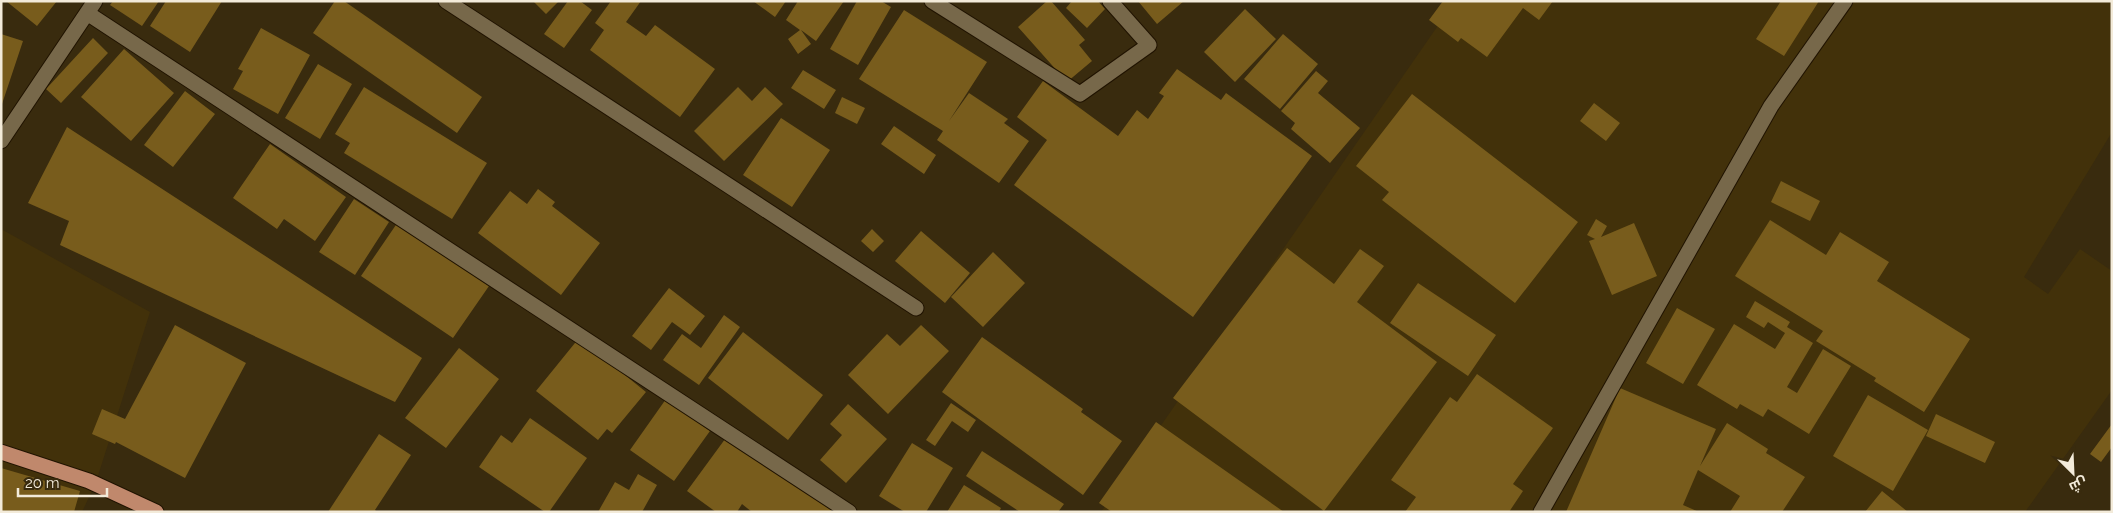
<svg xmlns="http://www.w3.org/2000/svg" width="2113" height="513" font-family="Raleway,Cairo,sans-serif">
	<style>
		.built { fill: #42310a }
		.building { fill: #785c1c }
		.lines { fill: none; stroke-linecap: round; stroke-linejoin: round }
		.minor-casing { stroke: #201300; stroke-width: 17 }
		.major-casing { stroke: #201300; stroke-width: 17 }
		.minor { stroke: #77684a; stroke-width: 15 }
		.major { stroke: #c0886c; stroke-width: 15 }
	</style>
	<rect width="100%" height="100%" fill="#392b0e"/>
	<!-- built -->
	<path class="built" d="M1455,1H2112V132L2024,277L2048,294L2080,249L2112,271V390L2025,512H1101Z
		M1,229L150,312L96,482L82,512H1Z"/>
	<!-- building -->
	<path class="building" d="M6,1H57L37,26Z
		M113,1H159L142,26L110,5Z
		M166,1H222L190,52L150,26Z
		M335,1H344L482,97L457,133L313,33Z
		M533,1H559L546,14Z
		M568,1H580L592,10L564,48L544,34Z
		M611,1H641L626,22L646,36L655,25L715,69L680,117L590,50L604,30L595,23Z
		M753,1H786L775,17Z
		M798,1H844L816,41L801,30L811,44L798,54L788,39L800,30L786,20Z
		M857,1H881L891,7L858,65L830,49Z
		M1047,1H1051L1085,40L1079,45L1092,61L1067,82L1018,27Z
		M1072,1H1098L1105,9L1087,28L1066,8Z
		M1138,1H1184L1157,24Z
		M1443,1H1553L1539,20L1523,8L1487,57L1461,38L1458,42L1429,20Z
		M1781,1H1819L1784,56L1756,39Z
		M1245,9L1276,39L1235,82L1204,52Z
		M904,10L987,62L949,121L969,93L1008,119L1004,123L1029,141L999,183L937,140L943,131L859,79Z
		M261,28L310,55L278,114L233,89L243,71L238,69Z
		M1,34L23,41L2,104H1Z
		M1283,34L1318,64L1280,109L1244,79Z
		M93,38L108,53L61,103L46,89Z
		M124,49L174,93L131,141L81,97Z
		M318,64L352,84L320,139L285,118Z
		M1177,69L1221,100L1226,93L1312,156L1193,317L1014,185L1047,140L1017,117L1043,81L1118,136L1137,110L1148,119L1164,96L1159,93Z
		M803,70L836,90L824,109L791,88Z
		M1316,71L1328,81L1318,93L1360,128L1330,163L1291,129L1295,123L1281,111Z
		M364,87L487,163L452,219L344,153L350,143L335,134Z
		M738,87L752,101L765,87L783,104L724,161L694,131Z
		M185,91L215,114L173,167L144,145Z
		M1412,94L1578,222L1515,303L1382,200L1389,192L1356,166Z
		M842,97L865,108L857,124L835,113Z
		M1594,103L1620,123L1606,141L1580,121Z
		M781,118L830,150L792,207L743,175Z
		M894,126L936,155L924,174L881,144Z
		M67,127L422,358L395,402L60,245L69,221L28,203Z
		M270,144L346,197L315,241L284,219L277,229L233,198Z
		M1781,181L1820,201L1810,221L1771,202Z
		M538,189L555,202L552,206L600,243L561,295L478,233L510,191L527,204Z
		M354,199L389,222L355,275L319,252Z
		M400,219L438,251L489,286L453,338L361,276Z
		M1596,219L1607,226L1601,237L1634,223L1657,276L1612,295L1589,241L1595,239L1587,235Z
		M1770,220L1826,255L1840,232L1889,262L1877,281L1970,339L1924,412L1874,381L1876,378L1816,341L1823,331L1735,276Z
		M872,229L884,241L873,252L861,241Z
		M921,231L970,273L945,303L895,261Z
		M1287,248L1334,284L1360,249L1384,266L1357,302L1437,362L1324,511L1173,398Z
		M993,252L1025,283L983,327L951,297Z
		M1418,283L1496,335L1468,376L1390,323Z
		M669,288L705,316L690,335L672,322L651,350L632,336Z
		M1755,301L1790,322L1787,327L1813,343L1787,387L1797,393L1823,349L1851,366L1809,434L1768,409L1763,417L1740,404L1737,409L1697,385L1734,324L1775,349L1785,333L1768,322L1764,328L1746,317Z
		M1677,308L1715,329L1683,384L1646,363Z
		M724,315L740,327L699,385L663,360L682,334L701,348Z
		M175,325L246,363L185,478L116,442L115,444L92,434L102,409L125,419Z
		M921,325L949,351L888,414L848,375L887,334L900,346Z
		M743,332L823,395L788,440L708,378Z
		M982,337L1083,409L1081,412L1122,441L1083,495L942,392Z
		M579,338L646,392L612,433L607,429L598,440L536,391Z
		M459,348L499,379L446,448L405,418Z
		M1477,374L1553,428L1513,484L1523,491L1509,512H1405L1416,497L1391,480L1450,397L1457,402Z
		M1620,388L1716,429L1700,466L1727,423L1768,449L1766,453L1805,477L1782,512H1730L1740,496L1698,470L1683,505L1699,512H1566Z
		M1868,395L1928,430L1893,491L1833,456Z
		M666,399L710,431L674,481L630,450Z
		M951,403L976,420L968,432L952,421L935,446L926,440Z
		M848,404L887,439L846,483L820,460L842,435L830,424Z
		M1936,414L1995,442L1985,463L1926,436Z
		M530,418L587,458L549,512H545L479,467L501,435L512,443Z
		M1156,422L1284,512H1112L1099,503Z
		M2112,424V447L2101,462L2090,454Z
		M379,434L411,455L375,510L377,512H328Z
		M728,435L834,512H752L742,504L737,512H716L687,491Z
		M912,443L953,468L926,512H905L879,496Z
		M982,451L1064,504L1058,512H1020L966,476Z
		M1,468L80,491L74,512H1Z
		M638,474L657,485L642,512H598L615,482L629,490Z
		M964,485L1001,508L999,512H947Z
		M1882,491L1908,512H1865Z"/>
	<g class="lines">
		<defs>
			<path id="minor" d="M446,1L916,308
				M932,1L1080,94L1149,45L1110,1
				M87,13L849,512
				M1,141L95,1
				M1541,512L1771,106L1845,1"/>
			<path id="major" d="M1,452L89,481L156,512"/>
		</defs>
		<!-- minor casing -->
		<use href="#minor" class="minor-casing"/>
		<!-- major casing -->
		<use href="#major" class="major-casing"/>
		<!-- minor -->
		<use href="#minor" class="minor"/>
		<!-- major -->
		<use href="#major" class="major"/>
	</g>
	<!-- border -->
	<rect width="2113" height="513" fill="none" stroke="#f3ebda" stroke-width="5"/>
	<!-- north arrow -->
	<g transform="translate(2073 473) rotate(156)" stroke="#392b0e" stroke-width="4" paint-order="stroke">
	<path d="M0-4L9 19L0 12L-9 19Z" fill="#f3ebda"/>
	<text y="-8" font-size="14" font-weight="bold" text-anchor="middle" fill="#f3ebda">ش</text>
	</g>
	<!-- scale -->
	<path d="M18 488v8h89v-8" fill="none" stroke="#f3ebda" stroke-width="2.5"/>
	<text x="25" y="488" font-size="15" fill="#f3ebda" stroke="#392b0e" stroke-width="4" paint-order="stroke">20 m</text>
</svg>
